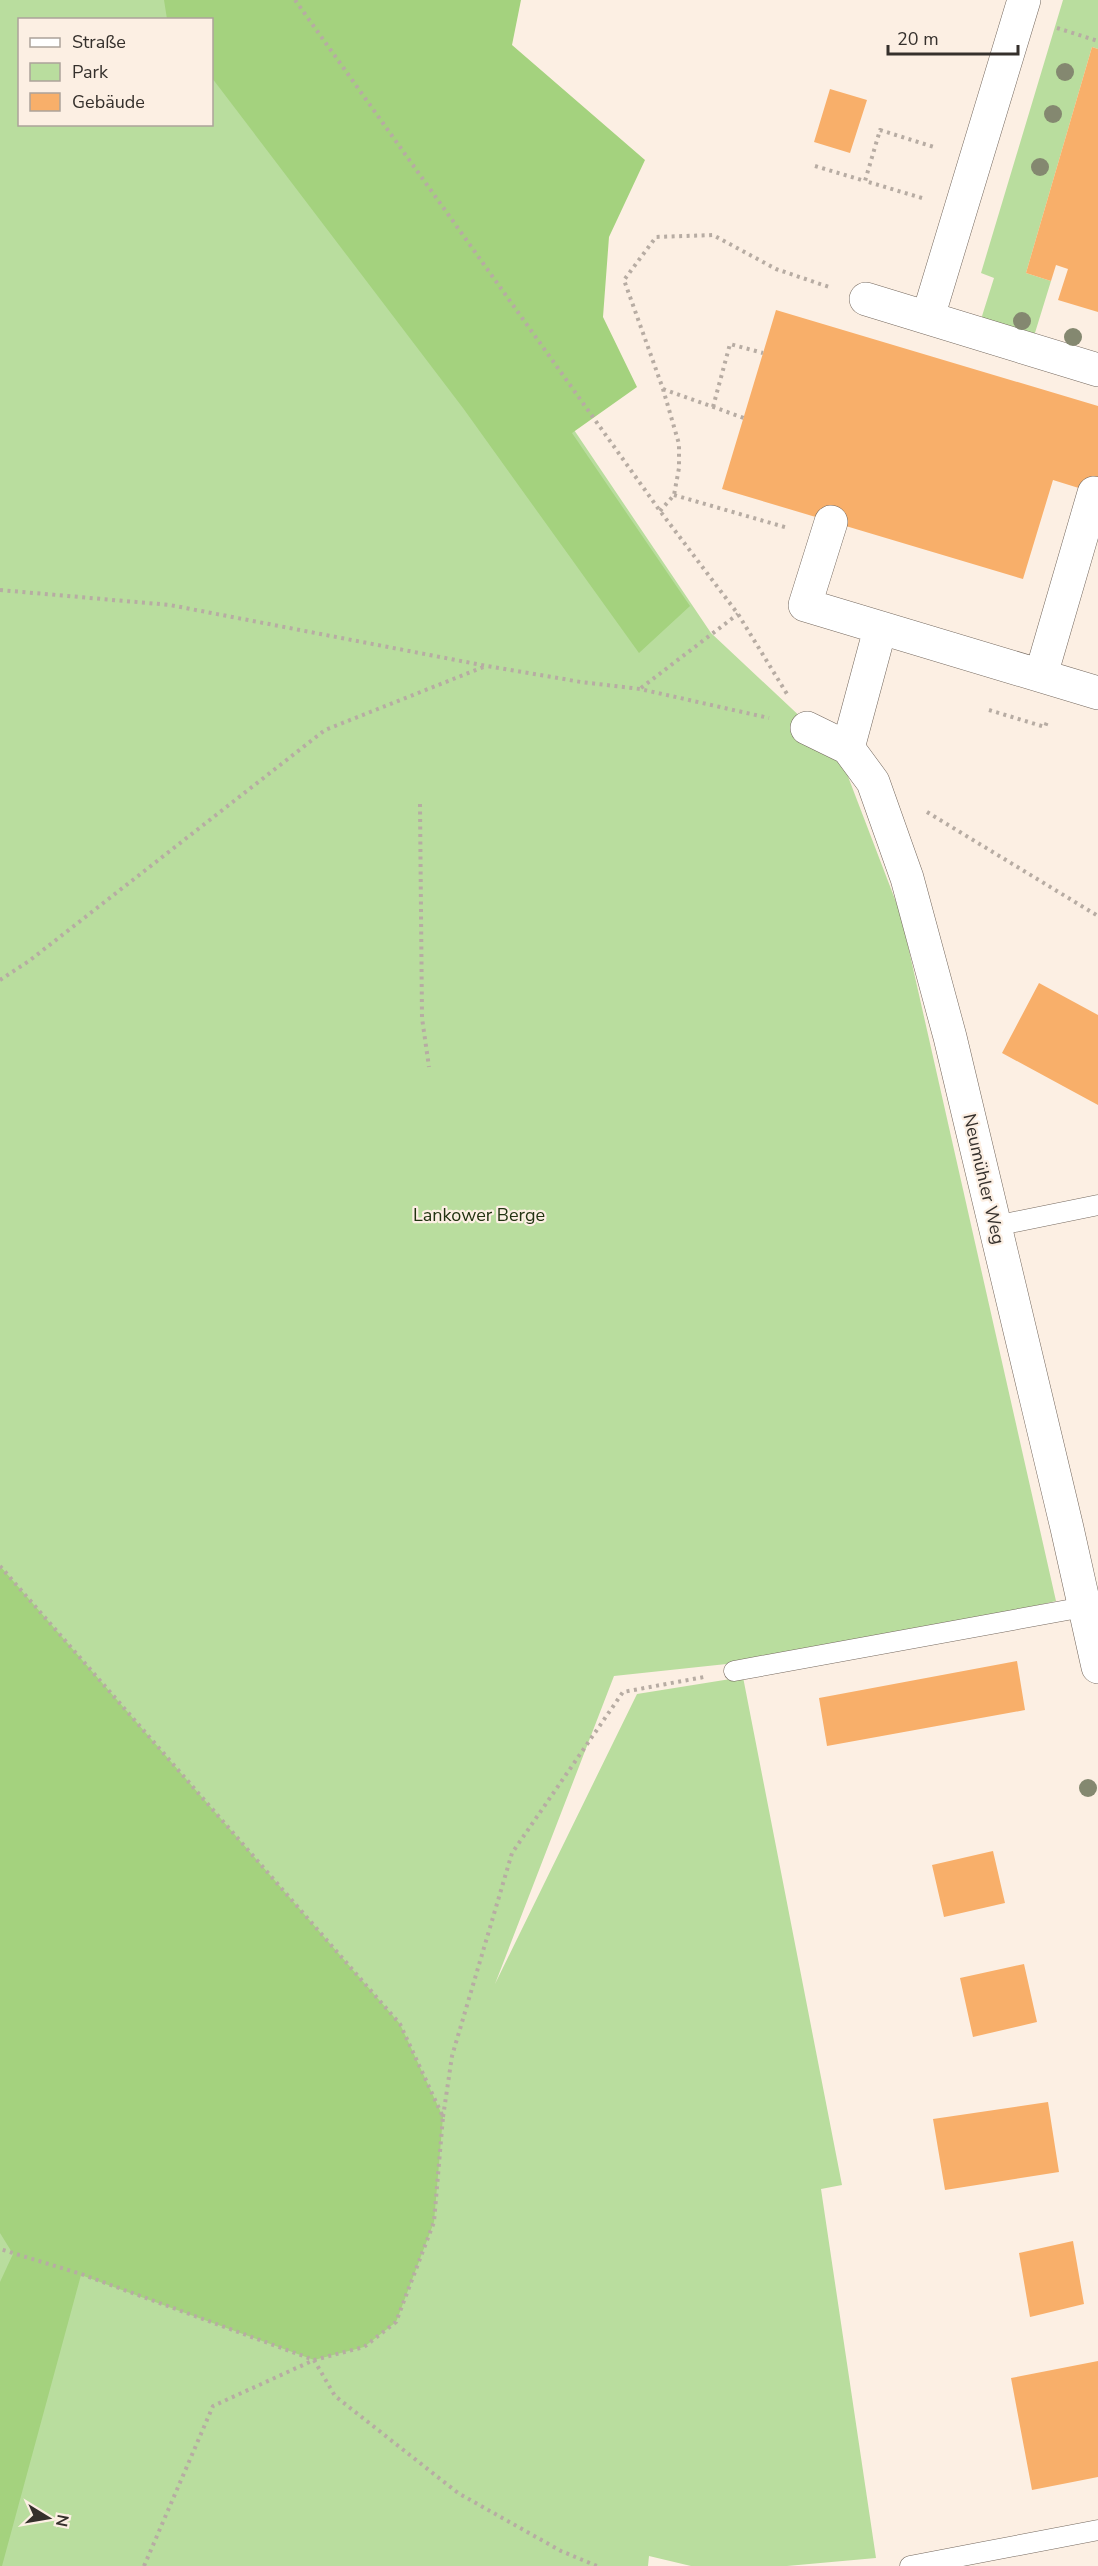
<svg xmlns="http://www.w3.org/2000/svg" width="1098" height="2566" font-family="'Nunito Sans',sans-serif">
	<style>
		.green { fill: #b9dd9e; fill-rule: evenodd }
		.forest { fill: #a4d27e }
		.building { fill: #f8af6a }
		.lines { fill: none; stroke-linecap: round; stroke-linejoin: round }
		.lane-casing { stroke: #74685e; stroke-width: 21 }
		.street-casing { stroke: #74685e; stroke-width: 34 }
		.path { stroke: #b7aca3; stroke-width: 4; stroke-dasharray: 3 4.5; stroke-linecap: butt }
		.lane { stroke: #fff; stroke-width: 20 }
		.street { stroke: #fff; stroke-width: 33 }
		.tree { fill: #848870 }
		.labels { text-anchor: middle; stroke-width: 4.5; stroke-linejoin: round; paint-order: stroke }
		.street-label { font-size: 18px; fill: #35302c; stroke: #fcefe3 }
		.park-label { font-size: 18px; fill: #213311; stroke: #fcefe3 }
	</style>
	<rect width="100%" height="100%" fill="#fcefe3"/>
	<!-- green -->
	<path class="green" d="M0,0H284L711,633L839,753L901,915L1056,1601L840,1652L614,1676L495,1984L637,1694L743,1677L842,2185L821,2189L876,2558L787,2566H691L649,2556L648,2566H0ZM20,20H212V124H20Z
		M1063,0H1098V49L1092,47L1026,273L1051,281L1030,349L977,332L994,278L981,273Z"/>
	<!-- forest -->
	<path class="forest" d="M164,0H521L512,45L645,160L609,237L603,317L637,387L572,433L690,606L639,653L463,408L212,78V20L167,19Z
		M0,1566L400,2024L443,2117L434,2222L396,2322L364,2347L314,2360L81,2275L2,2566H0V2282L13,2254L0,2233Z"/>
	<!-- building -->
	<path class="building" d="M1092,47L1098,49V312L1058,300L1068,269L1056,265L1051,281L1026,273Z
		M830,89L867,100L850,153L814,142Z
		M776,310L1098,406V494L1053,480L1023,579L722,489Z
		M1039,983L1098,1015V1105L1002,1053Z
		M1017,1661L1025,1710L827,1746L819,1698Z
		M993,1851L1005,1903L944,1917L932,1865Z
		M1024,1964L1037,2022L973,2037L960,1978Z
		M1048,2102L1059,2172L945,2190L933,2119Z
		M1073,2241L1084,2304L1030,2317L1019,2253Z
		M1098,2361V2477L1032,2490L1011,2378Z"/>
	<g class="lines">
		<defs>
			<path id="lane" d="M995,1226L1098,1205
				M734,1671L1084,1607
				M910,2566L1098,2530"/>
			<path id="street" d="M866,299L1098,370
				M928,317L1024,0
				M831,522L805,605L1098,693
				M1041,675L1094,493
				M807,728L848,748L873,782L907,878L950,1037L1067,1528L1098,1667
				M848,748L880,629"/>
		</defs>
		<!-- lane casing -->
		<use href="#lane" class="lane-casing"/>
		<!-- street casing -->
		<use href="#street" class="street-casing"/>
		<!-- path -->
		<path class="path" d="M295,0L660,511L738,614L787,694
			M1057,28L1098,41
			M815,166L865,181
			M922,198L865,181L880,130L937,148
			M663,389L744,418
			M713,407L730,344L763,353
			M674,495L788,528
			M660,511L674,495L679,468V444L663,389L624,280L656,237L713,235L776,269L829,287
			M0,590L170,605L487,666L581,682L640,689L769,718
			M641,688L738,614
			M989,710L1045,727L1048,719
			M420,804L422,1018L429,1067
			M927,812L1098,916
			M0,980L29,961L325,730L486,666
			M0,1566L400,2024L443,2117L434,2222L396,2322L364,2347L314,2360L81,2274L0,2249
			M443,2117L452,2056L512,1853L623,1692L704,1677
			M144,2566L213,2406L314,2360L335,2396L458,2493L561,2551L597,2566"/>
		<!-- lane -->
		<use href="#lane" class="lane"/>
		<!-- street -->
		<use href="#street" class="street"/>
	</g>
	<!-- trees -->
	<g class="tree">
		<circle cx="1065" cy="72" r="9"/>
		<circle cx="1053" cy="114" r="9"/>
		<circle cx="1040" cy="167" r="9"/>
		<circle cx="1022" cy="321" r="9"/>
		<circle cx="1073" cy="337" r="9"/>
		<circle cx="1088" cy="1788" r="9"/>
	</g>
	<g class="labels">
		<!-- street labels -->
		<g class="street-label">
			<text transform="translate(984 1179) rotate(77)" y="6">Neumühler Weg</text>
		</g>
		<!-- park labels -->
		<g class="park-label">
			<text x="479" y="1221">Lankower Berge</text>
		</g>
	</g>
	<!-- legend -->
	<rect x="18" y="18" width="195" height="108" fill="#fcefe3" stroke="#aca39a" stroke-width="1.5"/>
	<rect x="30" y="38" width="30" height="9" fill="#ffffff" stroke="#aca39a" stroke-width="1.5"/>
	<text x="72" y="48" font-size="18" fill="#35302c">Straße</text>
	<rect x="30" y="63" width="30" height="18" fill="#b9dd9e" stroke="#aca39a" stroke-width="1.5"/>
	<text x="72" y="78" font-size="18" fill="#35302c">Park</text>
	<rect x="30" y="93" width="30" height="18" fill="#f8af6a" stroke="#aca39a" stroke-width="1.5"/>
	<text x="72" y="108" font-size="18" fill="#35302c">Gebäude</text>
	<!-- north arrow -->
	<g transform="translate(48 2518) rotate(101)" stroke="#fcefe3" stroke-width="4.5" paint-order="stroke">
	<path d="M0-4.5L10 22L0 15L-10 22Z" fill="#35302c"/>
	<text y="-9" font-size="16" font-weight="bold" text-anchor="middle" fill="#35302c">N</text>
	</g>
	<!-- scale -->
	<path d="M888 45v9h130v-9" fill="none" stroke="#35302c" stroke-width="3"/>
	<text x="897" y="45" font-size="18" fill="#35302c" stroke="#fcefe3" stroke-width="4.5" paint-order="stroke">20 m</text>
</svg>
